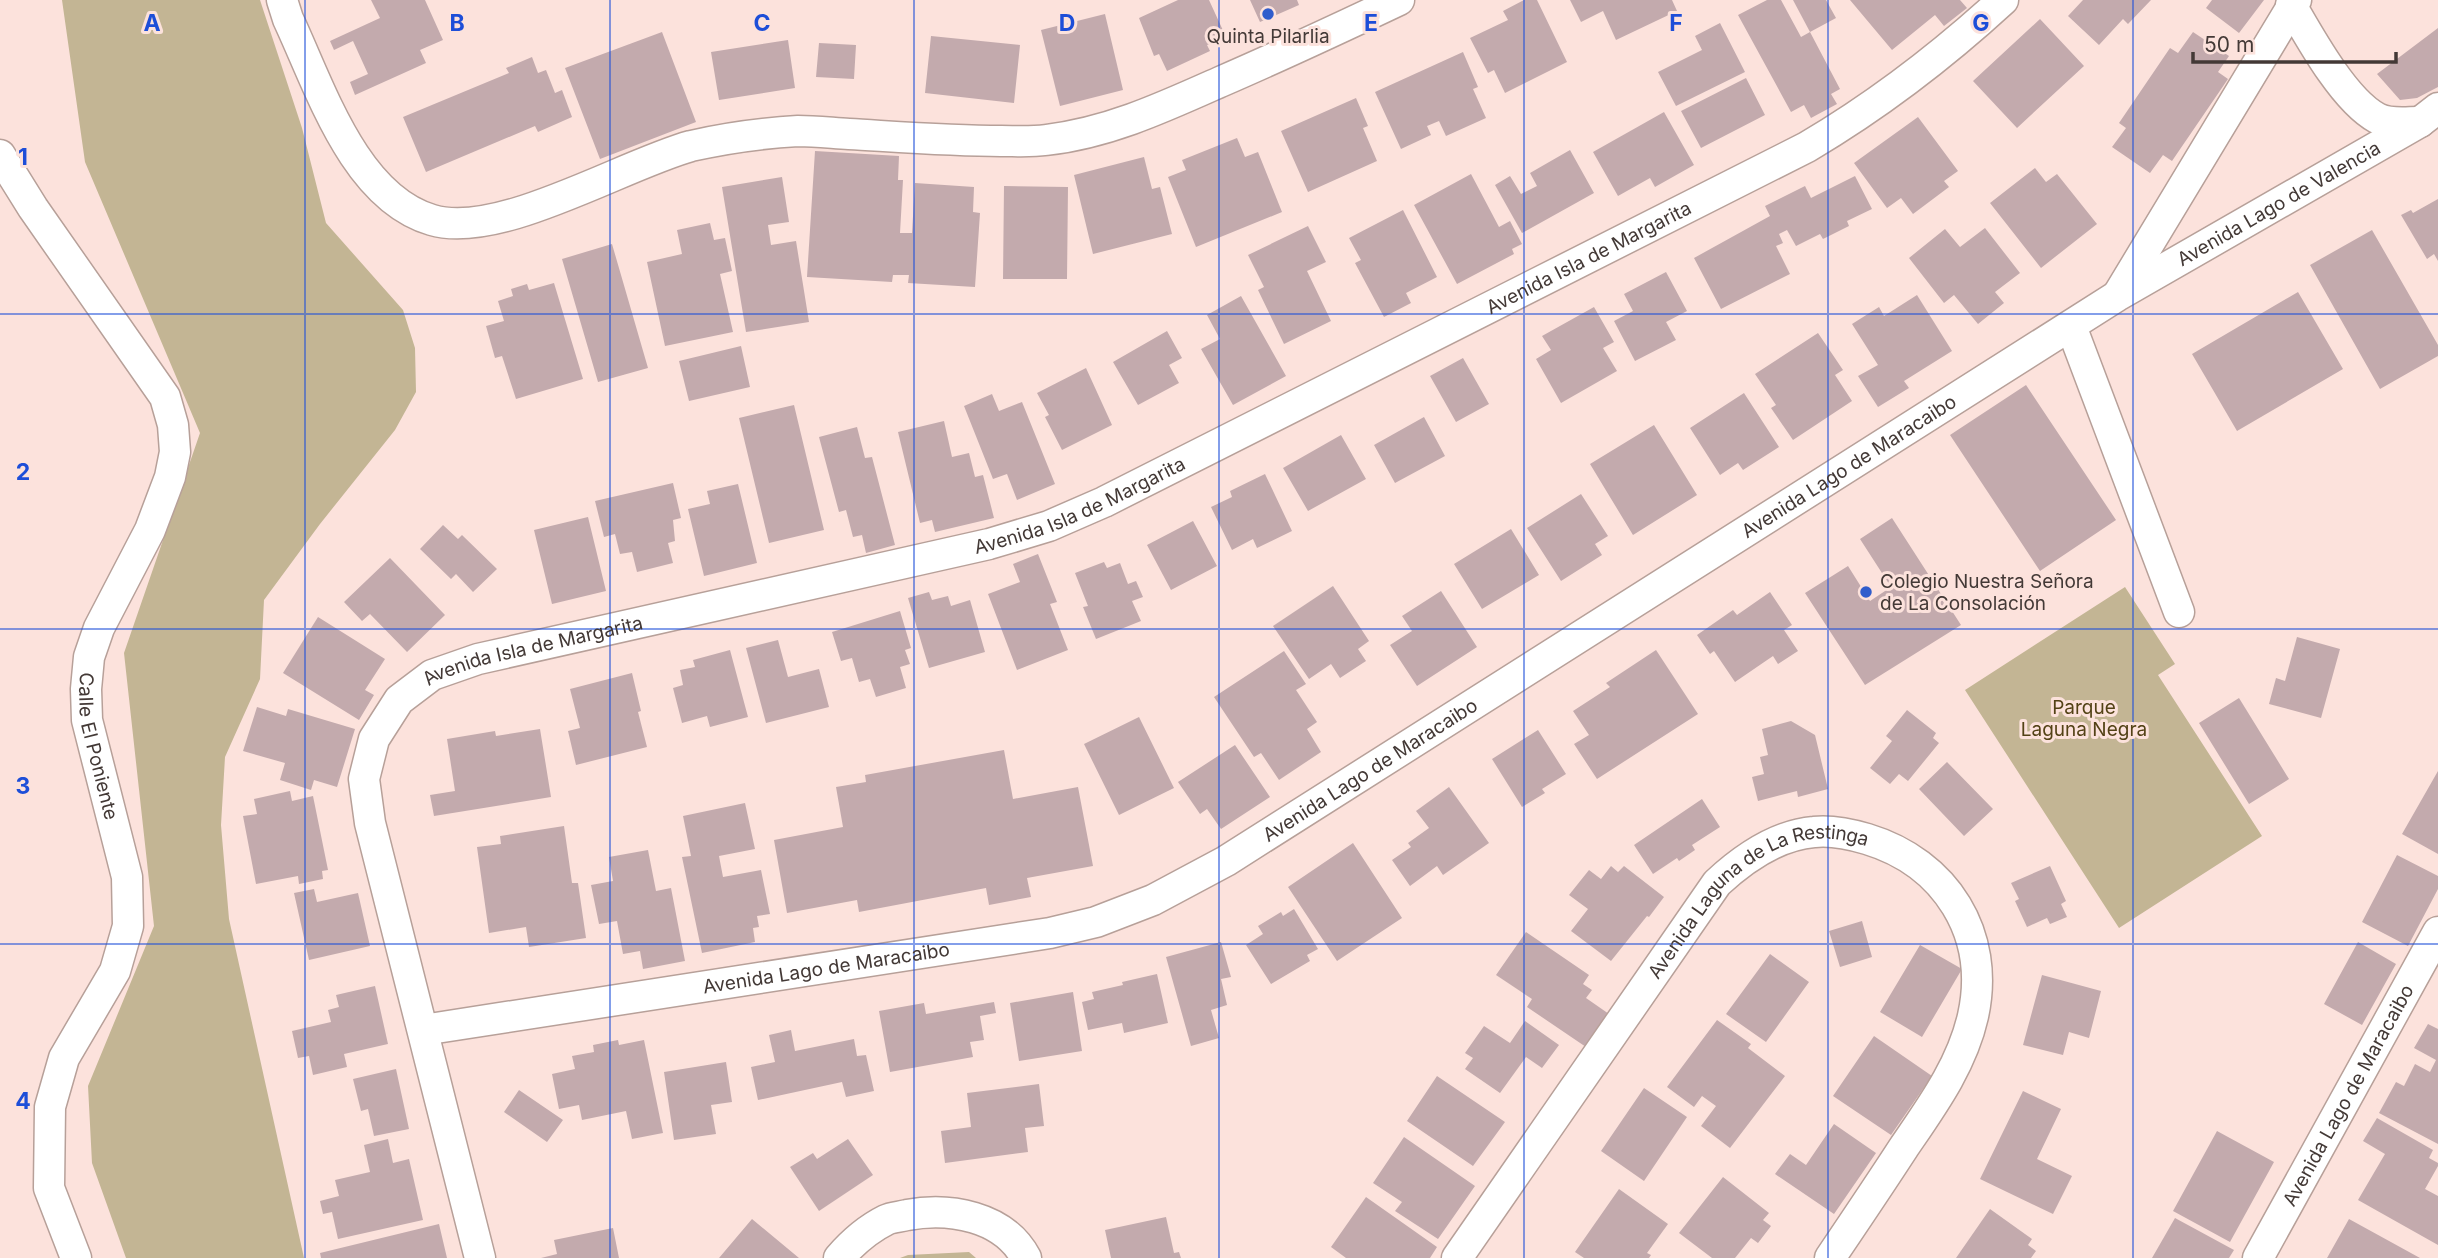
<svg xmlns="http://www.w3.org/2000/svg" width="2438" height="1258" font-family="Inter,sans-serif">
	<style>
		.green { fill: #c3b594 }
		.building { fill: #c3aaad }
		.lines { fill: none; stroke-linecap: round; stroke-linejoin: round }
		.minor-casing { stroke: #b7a099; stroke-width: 33 }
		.minor { stroke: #fff; stroke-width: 30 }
		.grid { fill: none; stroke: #1d4ed8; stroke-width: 2; stroke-opacity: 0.55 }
		.poi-dot { fill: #305dcc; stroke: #fce2dc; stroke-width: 2.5 }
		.labels { text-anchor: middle; stroke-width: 6; stroke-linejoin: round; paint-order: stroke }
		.poi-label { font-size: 19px; fill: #433936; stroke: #fce2dc }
		.street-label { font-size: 19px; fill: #433936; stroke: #fce2dc }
		.park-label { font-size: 19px; fill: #534216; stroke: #fce2dc }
		.grid-label { font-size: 23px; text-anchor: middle; font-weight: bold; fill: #1d4ed8; stroke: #fce2dc; stroke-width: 6; stroke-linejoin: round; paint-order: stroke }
	</style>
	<rect width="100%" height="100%" fill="#fce2dc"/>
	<!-- green -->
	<path class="green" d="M62,0H260L302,128L326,223L403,310L415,348L416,392L395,430L320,524L264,600L260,679L225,757L221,825L229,919L304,1258H126L92,1163L88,1086L154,926L124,653L200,433L85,162Z
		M2125,587L2175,664L2158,675L2262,836L2119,928L1965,690Z
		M969,1252L976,1258H900L908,1255Z"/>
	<!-- building -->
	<path class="building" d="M371,0H425L443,40L420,50L426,63L355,95L350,82L368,74L353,41L334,50L330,41L380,18Z
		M1178,0H1209L1226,37L1207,45L1210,51L1167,71L1159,54L1154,56L1139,18Z
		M1250,0H1297L1299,5L1260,22Z
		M1524,0H1537L1567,62L1505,93L1494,70L1488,73L1470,38L1508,20L1503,11Z
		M1570,0H1672L1677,11L1616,40L1603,11L1581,22Z
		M1767,0H1781L1801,37L1810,32L1840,89L1831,94L1837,104L1811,118L1804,105L1791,112L1738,15Z
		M1793,0H1826L1836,18L1810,32Z
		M1850,0H1960L1967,8L1944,26L1935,15L1892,50Z
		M2083,0H2151L2128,24L2123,19L2099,45L2068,16Z
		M2212,0H2264L2239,33L2206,8Z
		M1105,14L1123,90L1060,106L1041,30Z
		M2040,19L2084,66L2017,128L1973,81Z
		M1720,23L1745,72L1676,106L1658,72L1702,50L1695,36Z
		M2438,28V87L2417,98L2400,100L2377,74Z
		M662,32L696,122L600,159L565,68Z
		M2193,32L2229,56L2218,72L2228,79L2172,161L2163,155L2150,173L2112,147L2126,128L2119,123L2170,48L2178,53Z
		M931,36L1020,45L1014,103L925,93Z
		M788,40L795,88L719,100L711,52Z
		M819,43L856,45L854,79L816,77Z
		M1463,52L1478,87L1473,89L1486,118L1446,136L1439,121L1427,126L1431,135L1401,149L1375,92Z
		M532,57L538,73L546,70L555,93L562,90L572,117L538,132L535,126L426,172L403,117L509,73L506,68Z
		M1746,78L1765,115L1701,148L1681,111Z
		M1356,98L1368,126L1363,128L1377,161L1308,192L1281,131Z
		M1664,112L1694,165L1655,187L1650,178L1618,196L1593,152Z
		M1918,117L1958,171L1944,181L1949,187L1913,214L1901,198L1887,208L1854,163Z
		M1237,138L1245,157L1258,152L1282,212L1196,247L1168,177L1186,170L1182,160Z
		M1570,150L1594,193L1522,233L1495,185L1510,176L1521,194L1537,186L1530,173Z
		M815,151L899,156L898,180H903L900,233H912L915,183L974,187L973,212L980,213L975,287L908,283L909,275H893L892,282L807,277Z
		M1144,157L1152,189L1160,187L1172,234L1093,254L1074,175Z
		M2035,168L2046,182L2057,174L2097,224L2041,268L1990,203Z
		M1471,174L1499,227L1510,221L1522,244L1512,249L1514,254L1457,284L1414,205Z
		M1855,176L1872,209L1847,221L1849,226L1823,239L1820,234L1796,246L1787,230L1779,234L1783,243L1776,246L1790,274L1721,309L1694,258L1770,216L1765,206L1805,186L1811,198Z
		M782,177L789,222L768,225L771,245L796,241L809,322L746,332L722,187Z
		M1004,186L1068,187L1067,279H1003Z
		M2438,199V261L2434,254L2427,259L2401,215L2411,210L2413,213Z
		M1403,210L1437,277L1406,293L1411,303L1384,317L1355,263L1361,260L1349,238Z
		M710,223L714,240L725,238L732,271L720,274L733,332L665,346L647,262L682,254L677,230Z
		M1308,226L1326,262L1307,271L1331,321L1284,344L1258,290L1264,287L1248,255Z
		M1985,228L2020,273L1995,292L2004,303L1978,324L1954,295L1944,303L1909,258L1945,229L1960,247Z
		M2372,230L2438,345V356L2380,389L2310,265Z
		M612,244L648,368L598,382L562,259Z
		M1666,272L1687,311L1666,322L1676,340L1635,361L1614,321L1633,311L1624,294Z
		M554,283L583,379L516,399L502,356L495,358L486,326L504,321L498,301L513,296L511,289L527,284L529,290Z
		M2298,292L2343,369L2237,431L2192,354Z
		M1917,295L1952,351L1904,381L1909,388L1878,407L1858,376L1878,365L1852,324L1879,307L1884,316Z
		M1241,296L1286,376L1233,405L1201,349L1220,339L1207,315Z
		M1594,307L1614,342L1603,348L1617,371L1561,403L1536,359L1551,350L1542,336Z
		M1167,331L1182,358L1169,365L1179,383L1138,405L1113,362Z
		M1818,333L1843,370L1835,375L1852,401L1793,440L1771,408L1776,405L1755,374Z
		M741,346L750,387L689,401L679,361Z
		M1463,358L1489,404L1456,422L1430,376Z
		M1086,368L1112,425L1062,450L1045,417L1049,415L1037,393Z
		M2026,385L2116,520L2040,571L1950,435Z
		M1744,393L1779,447L1743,470L1738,463L1720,475L1690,428Z
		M992,394L999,411L1022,402L1055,484L1017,500L1007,474L993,479L964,406Z
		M794,405L824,530L769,543L739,418Z
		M1424,417L1445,456L1395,483L1374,445Z
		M944,421L952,457L969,453L975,477L983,475L994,518L935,532L932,520L920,523L898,432Z
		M1654,425L1697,495L1633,535L1590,464Z
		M857,427L865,458L872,457L895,545L866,553L862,535L853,537L846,510L839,512L819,437Z
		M1341,435L1366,479L1308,511L1283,468Z
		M1265,474L1292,531L1257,548L1253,539L1232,550L1211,507L1232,497L1230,491Z
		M673,483L681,518L673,520L675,541L668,543L673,563L637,572L632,552L620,554L615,534L604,537L595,501Z
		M738,484L757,563L704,576L688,509L710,504L707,491Z
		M1581,494L1608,536L1595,544L1602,555L1561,581L1527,528Z
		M588,517L606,591L552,604L534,530Z
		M1892,518L1961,625L1865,685L1805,593L1848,566L1870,601L1891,587L1860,539Z
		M1193,521L1217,566L1171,590L1147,545Z
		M443,525L458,539L462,535L497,569L473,592L456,574L451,579L420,549Z
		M1511,529L1539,575L1482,609L1454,564Z
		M1038,554L1057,602L1050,604L1068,650L1017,670L988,594L1020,582L1013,564Z
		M390,558L445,615L407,652L370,614L362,621L344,602Z
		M1104,562L1107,568L1120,563L1128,584L1136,581L1143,597L1132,601L1141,621L1096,639L1083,607L1088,606L1075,573Z
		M1333,586L1369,641L1358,649L1366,661L1340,678L1331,664L1309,679L1273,626Z
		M1441,591L1477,647L1417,686L1390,645L1412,631L1402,616Z
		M929,592L932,600L948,596L951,606L970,600L985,652L929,668L908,598Z
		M1770,592L1792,625L1784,630L1798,651L1778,664L1773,656L1735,682L1714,651L1710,654L1697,635L1733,610L1737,615Z
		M900,611L911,648L905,650L910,664L900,667L906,688L876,697L870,679L859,682L852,658L841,661L832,632Z
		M318,617L385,659L365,690L374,695L359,720L283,673Z
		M2297,637L2340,649L2321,718L2269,704L2276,678L2285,681Z
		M778,640L788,677L819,669L829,707L766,723L746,648Z
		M730,650L748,717L710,727L707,716L682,723L673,688L683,685L680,670L695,667L693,660Z
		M1656,650L1698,714L1597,779L1574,744L1589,735L1573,711L1610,687L1606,683Z
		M1284,651L1306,684L1296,690L1317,722L1307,729L1321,752L1279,780L1261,753L1254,757L1214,697Z
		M632,673L641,711L638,712L647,747L576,765L568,731L580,728L570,689Z
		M2239,698L2289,779L2249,804L2199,723Z
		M257,707L286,716L288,709L355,729L337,787L314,780L311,790L280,780L285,763L243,751Z
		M1907,710L1936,733L1933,738L1939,743L1908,781L1899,774L1890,784L1870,768L1892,741L1886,736Z
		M1139,717L1174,788L1119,815L1084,744Z
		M1791,721L1815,735L1828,789L1798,797L1797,791L1758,801L1752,777L1764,774L1760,757L1768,755L1762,729Z
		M540,729L551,797L434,816L430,795L455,791L447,739L495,731L496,736Z
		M1538,730L1566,774L1542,789L1545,793L1522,807L1492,759Z
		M1235,745L1270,797L1221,829L1207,809L1200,814L1178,782Z
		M1004,750L1013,799L1078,787L1093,866L1027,878L1031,897L989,905L986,888L859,912L857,900L787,913L774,840L843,827L836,787L866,782L865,775Z
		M1947,762L1993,809L1964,836L1919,789Z
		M2438,771V854L2402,834Z
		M1449,787L1489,843L1443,875L1437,866L1410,886L1392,860L1411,847L1408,843L1429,828L1416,811Z
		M290,791L292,801L313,796L328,870L322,871L323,879L299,884L298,876L256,884L243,816L257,814L254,799Z
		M1702,799L1720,827L1692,845L1695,850L1679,861L1677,858L1653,874L1634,845Z
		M745,803L755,849L719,856L723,877L761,870L770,914L757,916L759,927L753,928L755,942L702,953L682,857L691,856L683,816Z
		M564,826L572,883H578L586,938L529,947L526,927L489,933L477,847L501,844L500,836Z
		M1353,843L1402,918L1337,961L1288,887Z
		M648,850L656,891L671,888L685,961L643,969L640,951L623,954L617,921L599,924L591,885L613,881L609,857Z
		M2397,855L2438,876V889L2408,946L2362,922Z
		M1611,866L1618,872L1624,866L1664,897L1649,917L1647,916L1611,961L1571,931L1588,909L1569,895L1589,870L1601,879Z
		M2050,866L2066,901L2061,904L2067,917L2050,924L2047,918L2027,927L2015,901L2019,899L2011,883Z
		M314,889L317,902L358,893L370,946L309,960L294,893Z
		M1294,909L1318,949L1307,955L1310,961L1271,984L1246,945L1263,934L1258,926L1281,912L1283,916Z
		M1862,921L1872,957L1840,967L1829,931Z
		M1526,932L1589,975L1583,984L1592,990L1586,998L1609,1014L1586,1047L1527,1007L1532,999L1496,975Z
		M1221,942L1231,977L1221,979L1227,1005L1211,1010L1219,1038L1191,1046L1166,957Z
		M2358,942L2396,964L2362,1025L2324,1004Z
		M1920,945L1962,969L1922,1037L1880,1012Z
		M1770,954L1809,982L1766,1042L1726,1014Z
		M1157,974L1168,1023L1124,1033L1122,1023L1088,1030L1082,1002L1094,999L1092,992L1123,985L1122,982Z
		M2042,975L2101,991L2089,1038L2069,1032L2063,1055L2023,1045Z
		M375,986L388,1044L344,1054L347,1067L313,1075L309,1056L298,1058L292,1031L331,1022L328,1010L339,1007L336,995Z
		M1073,992L1082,1051L1019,1061L1010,1003Z
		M994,1002L996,1013L980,1016L984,1040L970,1042L973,1057L890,1072L879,1011L924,1003L926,1014Z
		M1717,1020L1751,1044L1748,1048L1785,1076L1730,1148L1701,1126L1716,1106L1702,1096L1694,1107L1667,1087Z
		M1525,1021L1559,1045L1542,1068L1526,1057L1500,1093L1465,1069L1473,1058L1465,1053L1484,1026L1510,1043Z
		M2428,1024L2438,1029V1144L2379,1113L2396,1082L2404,1086L2415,1064L2430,1072L2436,1060L2414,1048Z
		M791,1030L795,1051L854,1039L857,1056L866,1055L874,1091L846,1097L842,1082L758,1100L751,1067L775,1062L769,1035Z
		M1874,1036L1932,1076L1891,1135L1833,1096Z
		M618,1040L619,1045L644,1040L663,1133L632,1139L626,1111L582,1120L579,1105L559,1109L552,1074L575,1069L572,1056L594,1052L593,1045Z
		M726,1062L732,1102L711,1105L716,1134L674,1140L664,1072Z
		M396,1069L409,1129L374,1136L368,1109L361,1111L353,1079Z
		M1437,1076L1505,1122L1473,1166L1407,1121Z
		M1039,1084L1044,1126L1025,1128L1028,1152L945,1163L941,1131L971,1127L967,1093Z
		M1644,1088L1687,1117L1644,1181L1601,1151Z
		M519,1090L563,1120L547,1142L504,1112Z
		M2023,1091L2061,1109L2037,1159L2072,1176L2053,1214L1980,1179Z
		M2377,1118L2433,1150L2429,1158L2438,1163V1166L2425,1189L2438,1196V1245L2358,1200L2385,1154L2363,1141Z
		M1834,1124L1876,1153L1834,1214L1775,1174L1790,1154L1806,1165Z
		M2217,1131L2274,1162L2230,1242L2173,1211Z
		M1404,1137L1475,1186L1438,1239L1395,1211L1402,1202L1373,1183Z
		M388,1139L393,1163L409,1159L423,1220L338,1239L332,1212L323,1214L320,1201L339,1196L335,1180L370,1172L364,1145Z
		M848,1139L873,1175L819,1211L790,1167L813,1153L817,1159Z
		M1723,1177L1769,1213L1763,1220L1771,1226L1758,1243L1751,1238L1735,1258H1712L1679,1233Z
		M1619,1189L1668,1224L1647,1253L1651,1255L1649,1258H1584L1575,1252Z
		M1366,1197L1437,1247L1430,1258H1346L1331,1247Z
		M1990,1209L2032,1239L2028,1245L2036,1251L2031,1258H1956Z
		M1166,1217L1174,1253L1179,1252L1181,1258H1111L1105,1230Z
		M2175,1218L2234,1250L2229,1258H2152Z
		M752,1219L799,1258H719Z
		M2349,1219L2420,1258H2327Z
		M439,1224L447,1258H321L320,1253Z
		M613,1228L619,1258H541L557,1254L554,1240Z"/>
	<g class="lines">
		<defs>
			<g id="minor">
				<path d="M282,0L288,19C320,87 354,197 432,220C499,240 622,165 691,146C726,138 763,133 798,131C815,131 832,133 849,134C900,137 951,141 1001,141C1016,141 1031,142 1046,140C1108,133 1164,107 1220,82C1280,56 1340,28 1399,0"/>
				<path d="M2291,5C2310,38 2344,100 2377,118C2390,125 2406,122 2420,122"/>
				<path id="s1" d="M0,155L33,208L165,397L173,425L175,452L170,477L150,530L99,628L89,657L86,689L87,720L127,877L128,926L115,971L64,1058L50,1107L49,1188L76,1258"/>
				<path d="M2119,293L2296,0"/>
				<path d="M2071,326L2179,612"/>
				<path id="s2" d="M423,1030L1050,933L1096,922L1153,900L1226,861L2117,296L2420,122L2438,108"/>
				<path id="s3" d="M480,1258L370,823L364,779L374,739L399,700L432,675L478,659L989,544L1049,526L1104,502L1807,147C1878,105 1942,56 2003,0"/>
				<path d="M839,1258C852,1243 868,1229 886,1220C892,1217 900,1217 907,1215C949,1207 1004,1216 1026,1258"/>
				<path id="s4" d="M1457,1258L1717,883C1744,858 1777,835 1814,832C1832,830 1850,834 1867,839C1946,863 1991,934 1973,1016C1962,1065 1932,1106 1904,1147C1880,1184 1855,1221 1830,1258"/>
				<path id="s5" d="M2258,1258L2438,932"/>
			</g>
		</defs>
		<!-- minor casing -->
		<use href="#minor" class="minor-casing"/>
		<!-- minor -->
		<use href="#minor" class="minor"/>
	</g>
	<!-- grid -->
	<path class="grid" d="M305,0V1258M610,0V1258M914,0V1258M1219,0V1258M1524,0V1258M1828,0V1258M2133,0V1258M0,314H2438M0,629H2438M0,944H2438"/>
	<!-- markers -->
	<g class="poi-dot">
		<circle cx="1268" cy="14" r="7"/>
		<circle cx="1866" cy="592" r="7"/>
	</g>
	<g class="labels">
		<!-- poi labels -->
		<g class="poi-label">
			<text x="1268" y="43">Quinta Pilarlia</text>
			<text x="1880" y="588" text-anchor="start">Colegio Nuestra Señora<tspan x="1880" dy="22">de La Consolación</tspan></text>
		</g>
		<!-- street labels -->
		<g class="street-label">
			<text dy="7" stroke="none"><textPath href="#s2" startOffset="2067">Avenida Lago de Valencia</textPath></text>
			<text dy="7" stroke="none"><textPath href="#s3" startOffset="1860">Avenida Isla de Margarita</textPath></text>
			<text dy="7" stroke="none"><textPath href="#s2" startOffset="1563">Avenida Lago de Maracaibo</textPath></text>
			<text dy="7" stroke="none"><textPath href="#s3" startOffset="1293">Avenida Isla de Margarita</textPath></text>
			<text dy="7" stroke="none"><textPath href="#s3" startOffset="726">Avenida Isla de Margarita</textPath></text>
			<text dy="7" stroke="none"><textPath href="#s1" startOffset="663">Calle El Poniente</textPath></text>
			<text dy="7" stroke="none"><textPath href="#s2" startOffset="996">Avenida Lago de Maracaibo</textPath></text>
			<text dy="7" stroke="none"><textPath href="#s4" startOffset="483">Avenida Laguna de La Restinga</textPath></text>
			<text dy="7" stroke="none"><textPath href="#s2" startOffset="408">Avenida Lago de Maracaibo</textPath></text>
			<text dy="7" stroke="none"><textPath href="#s5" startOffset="186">Avenida Lago de Maracaibo</textPath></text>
		</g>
		<!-- park labels -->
		<g class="park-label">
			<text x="2084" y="714">Parque<tspan x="2084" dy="22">Laguna Negra</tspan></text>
		</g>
	</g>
	<g class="grid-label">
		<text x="152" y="31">A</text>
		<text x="457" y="31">B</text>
		<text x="762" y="31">C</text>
		<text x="1067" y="31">D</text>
		<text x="1371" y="31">E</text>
		<text x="1676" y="31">F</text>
		<text x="1981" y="31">G</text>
		<text x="23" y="165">1</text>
		<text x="23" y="480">2</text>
		<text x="23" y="794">3</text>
		<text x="23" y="1109">4</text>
	</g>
	<!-- scale -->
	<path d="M2193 52v10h203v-10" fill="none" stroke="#433936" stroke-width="3.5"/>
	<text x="2204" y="52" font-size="21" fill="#433936" stroke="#fce2dc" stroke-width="5" paint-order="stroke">50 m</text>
</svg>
